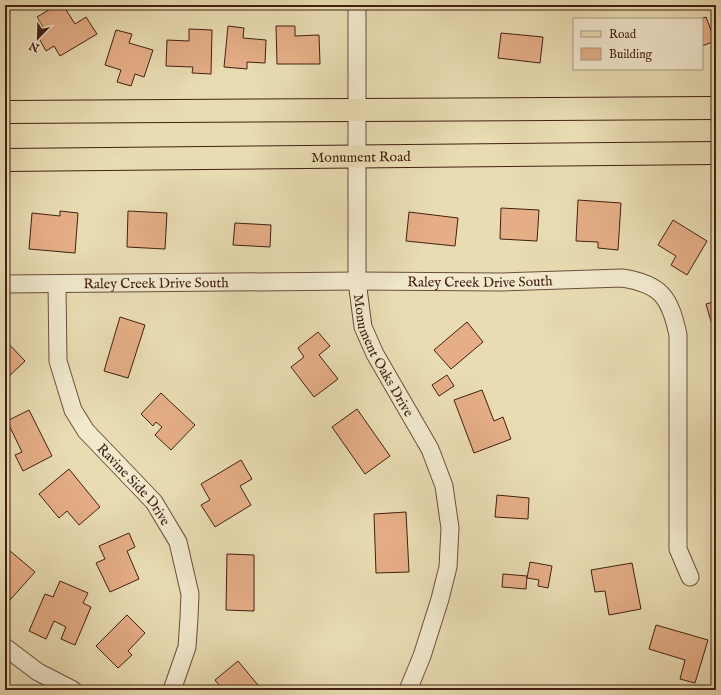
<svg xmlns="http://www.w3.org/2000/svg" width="721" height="695" font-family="'IM FELL English',serif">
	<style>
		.building { fill: #e5ae87; stroke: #422011 }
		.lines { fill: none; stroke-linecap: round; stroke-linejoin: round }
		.minor-casing { stroke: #6c4f3a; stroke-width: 19 }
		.major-casing { stroke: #422011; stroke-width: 24 }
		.minor { stroke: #f1e8ce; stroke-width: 17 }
		.major { stroke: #e9dcb3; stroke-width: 22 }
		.labels { text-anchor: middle; stroke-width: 3; stroke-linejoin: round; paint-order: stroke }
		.street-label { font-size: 14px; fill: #422011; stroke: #f1e8ce }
	</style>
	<rect width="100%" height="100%" fill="#e9dcb3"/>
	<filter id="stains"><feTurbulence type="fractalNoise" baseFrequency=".005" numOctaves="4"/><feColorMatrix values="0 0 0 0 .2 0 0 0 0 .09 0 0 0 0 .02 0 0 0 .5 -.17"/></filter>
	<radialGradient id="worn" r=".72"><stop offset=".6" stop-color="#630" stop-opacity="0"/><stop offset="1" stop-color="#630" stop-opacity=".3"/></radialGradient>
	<!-- building -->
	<path class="building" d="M57,5H63L75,24L86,17L97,34L60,56L54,46L46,51L36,33L44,29L37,17Z
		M706,17L715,41L702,46V19H700Z
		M228,26L244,28L243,38L266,40L265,63L247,62V69L224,67Z
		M276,26H295V36L319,35L320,64H277Z
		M189,29L212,30L211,74L192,73L193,67L166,66L167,40L189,41Z
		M116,30L132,34L129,43L153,50L144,77L135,74L131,86L117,82L121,70L105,65Z
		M501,33L543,37L540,63L498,58Z
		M578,200L621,203L618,250L598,248V242L576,241Z
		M501,208L539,210L537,241L500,239Z
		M60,211L78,213L75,253L29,249L32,213L60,216Z
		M128,211L167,213L165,249L127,247Z
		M409,212L458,218L455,246L406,241Z
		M673,220L707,241L687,275L671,265L676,256L658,245Z
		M235,223L271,225L270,247L233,245Z
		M716,301V339L706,304Z
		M120,317L145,325L128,378L104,371Z
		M467,322L483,342L451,369L434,350Z
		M318,332L330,346L319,355L338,379L314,397L291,367L304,357L298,348Z
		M5,340L25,361L5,380Z
		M447,375L454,386L439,396L432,385Z
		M713,380H716V426H714Z
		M482,390L494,421L503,417L511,439L474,453L454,400Z
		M161,393L195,425L171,450L155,435L162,427L156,422L153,426L141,414Z
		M357,409L390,456L365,474L332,427Z
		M29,410L52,456L23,471L15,455L22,452L7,421Z
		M241,460L252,479L240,486L251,505L215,527L201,505L210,500L201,484Z
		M69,469L100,507L79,525L67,511L59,518L39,494Z
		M497,495L529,498L528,519L495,517Z
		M406,512L409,572L376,573L374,514Z
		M129,533L135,547L127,551L139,579L110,592L96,563L105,559L99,546Z
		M9,550L35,572L10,600L5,595V553Z
		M227,554L254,555V611L226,610Z
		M530,562L552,566L548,588L538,586L539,580L527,578Z
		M632,563L641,609L609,615L605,591L595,592L591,570Z
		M503,574L527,576L526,589L502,587Z
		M60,581L88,593L83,603L91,607L75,645L61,639L66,627L54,621L46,639L29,631L45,594L53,597Z
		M127,615L145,633L128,651L132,655L118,668L96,646Z
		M656,625L708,640L695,683L680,679L685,660L649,649Z
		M238,661L262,690H223L215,680Z"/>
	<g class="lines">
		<defs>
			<g id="minor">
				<path id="s1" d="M357,5V281L363,327L375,354L430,449L444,486L450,528L448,567L440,599L422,656L408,690"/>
				<path id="s2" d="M5,284L357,281L502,282L622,278C661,284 670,297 678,335V549L690,577"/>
				<path id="s3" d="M57,284L58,361L73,410L86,431L154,502L178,542L190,594L189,618L187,647L172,690"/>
				<path d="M5,647L38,672L73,690"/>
			</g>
			<g id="major">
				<path d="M5,112L716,108"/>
				<path id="s4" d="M5,160L716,153"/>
			</g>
		</defs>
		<!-- minor casing -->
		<use href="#minor" class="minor-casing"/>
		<!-- major casing -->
		<use href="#major" class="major-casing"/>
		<!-- minor -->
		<use href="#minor" class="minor"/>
		<!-- major -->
		<use href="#major" class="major"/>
	</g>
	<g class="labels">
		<!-- street labels -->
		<g class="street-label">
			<text dy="5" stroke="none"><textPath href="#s4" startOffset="356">Monument Road</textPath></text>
			<text dy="5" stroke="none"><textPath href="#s2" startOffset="475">Raley Creek Drive South</textPath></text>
			<text dy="5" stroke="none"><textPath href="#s2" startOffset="151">Raley Creek Drive South</textPath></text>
			<text dy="5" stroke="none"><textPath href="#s1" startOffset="356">Monument Oaks Drive</textPath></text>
			<text dy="5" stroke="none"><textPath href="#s3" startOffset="225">Ravine Side Drive</textPath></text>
		</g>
	</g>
	<!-- margin -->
	<rect width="721" height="695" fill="none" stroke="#e9dcb3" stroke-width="20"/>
	<rect x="6" y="6" width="709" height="683" fill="none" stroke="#422011" stroke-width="2"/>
	<rect x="10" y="10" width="701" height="675" fill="none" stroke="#422011"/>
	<!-- legend -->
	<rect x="573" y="18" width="130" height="52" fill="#f1e8ce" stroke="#ab9882"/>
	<rect x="581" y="31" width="20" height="6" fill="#e9dcb3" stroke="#ab9882"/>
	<text x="609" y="38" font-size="12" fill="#422011">Road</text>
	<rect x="581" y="48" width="20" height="12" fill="#e5ae87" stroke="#ab9882"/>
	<text x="609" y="58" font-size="12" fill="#422011">Building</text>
	<!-- north arrow -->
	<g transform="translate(38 38) rotate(203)" stroke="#f1e8ce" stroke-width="3" paint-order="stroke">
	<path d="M0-3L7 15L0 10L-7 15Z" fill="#422011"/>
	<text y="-6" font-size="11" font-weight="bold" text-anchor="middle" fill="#422011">N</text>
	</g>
	<rect width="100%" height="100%" filter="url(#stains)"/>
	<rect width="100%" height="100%" fill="url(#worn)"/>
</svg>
